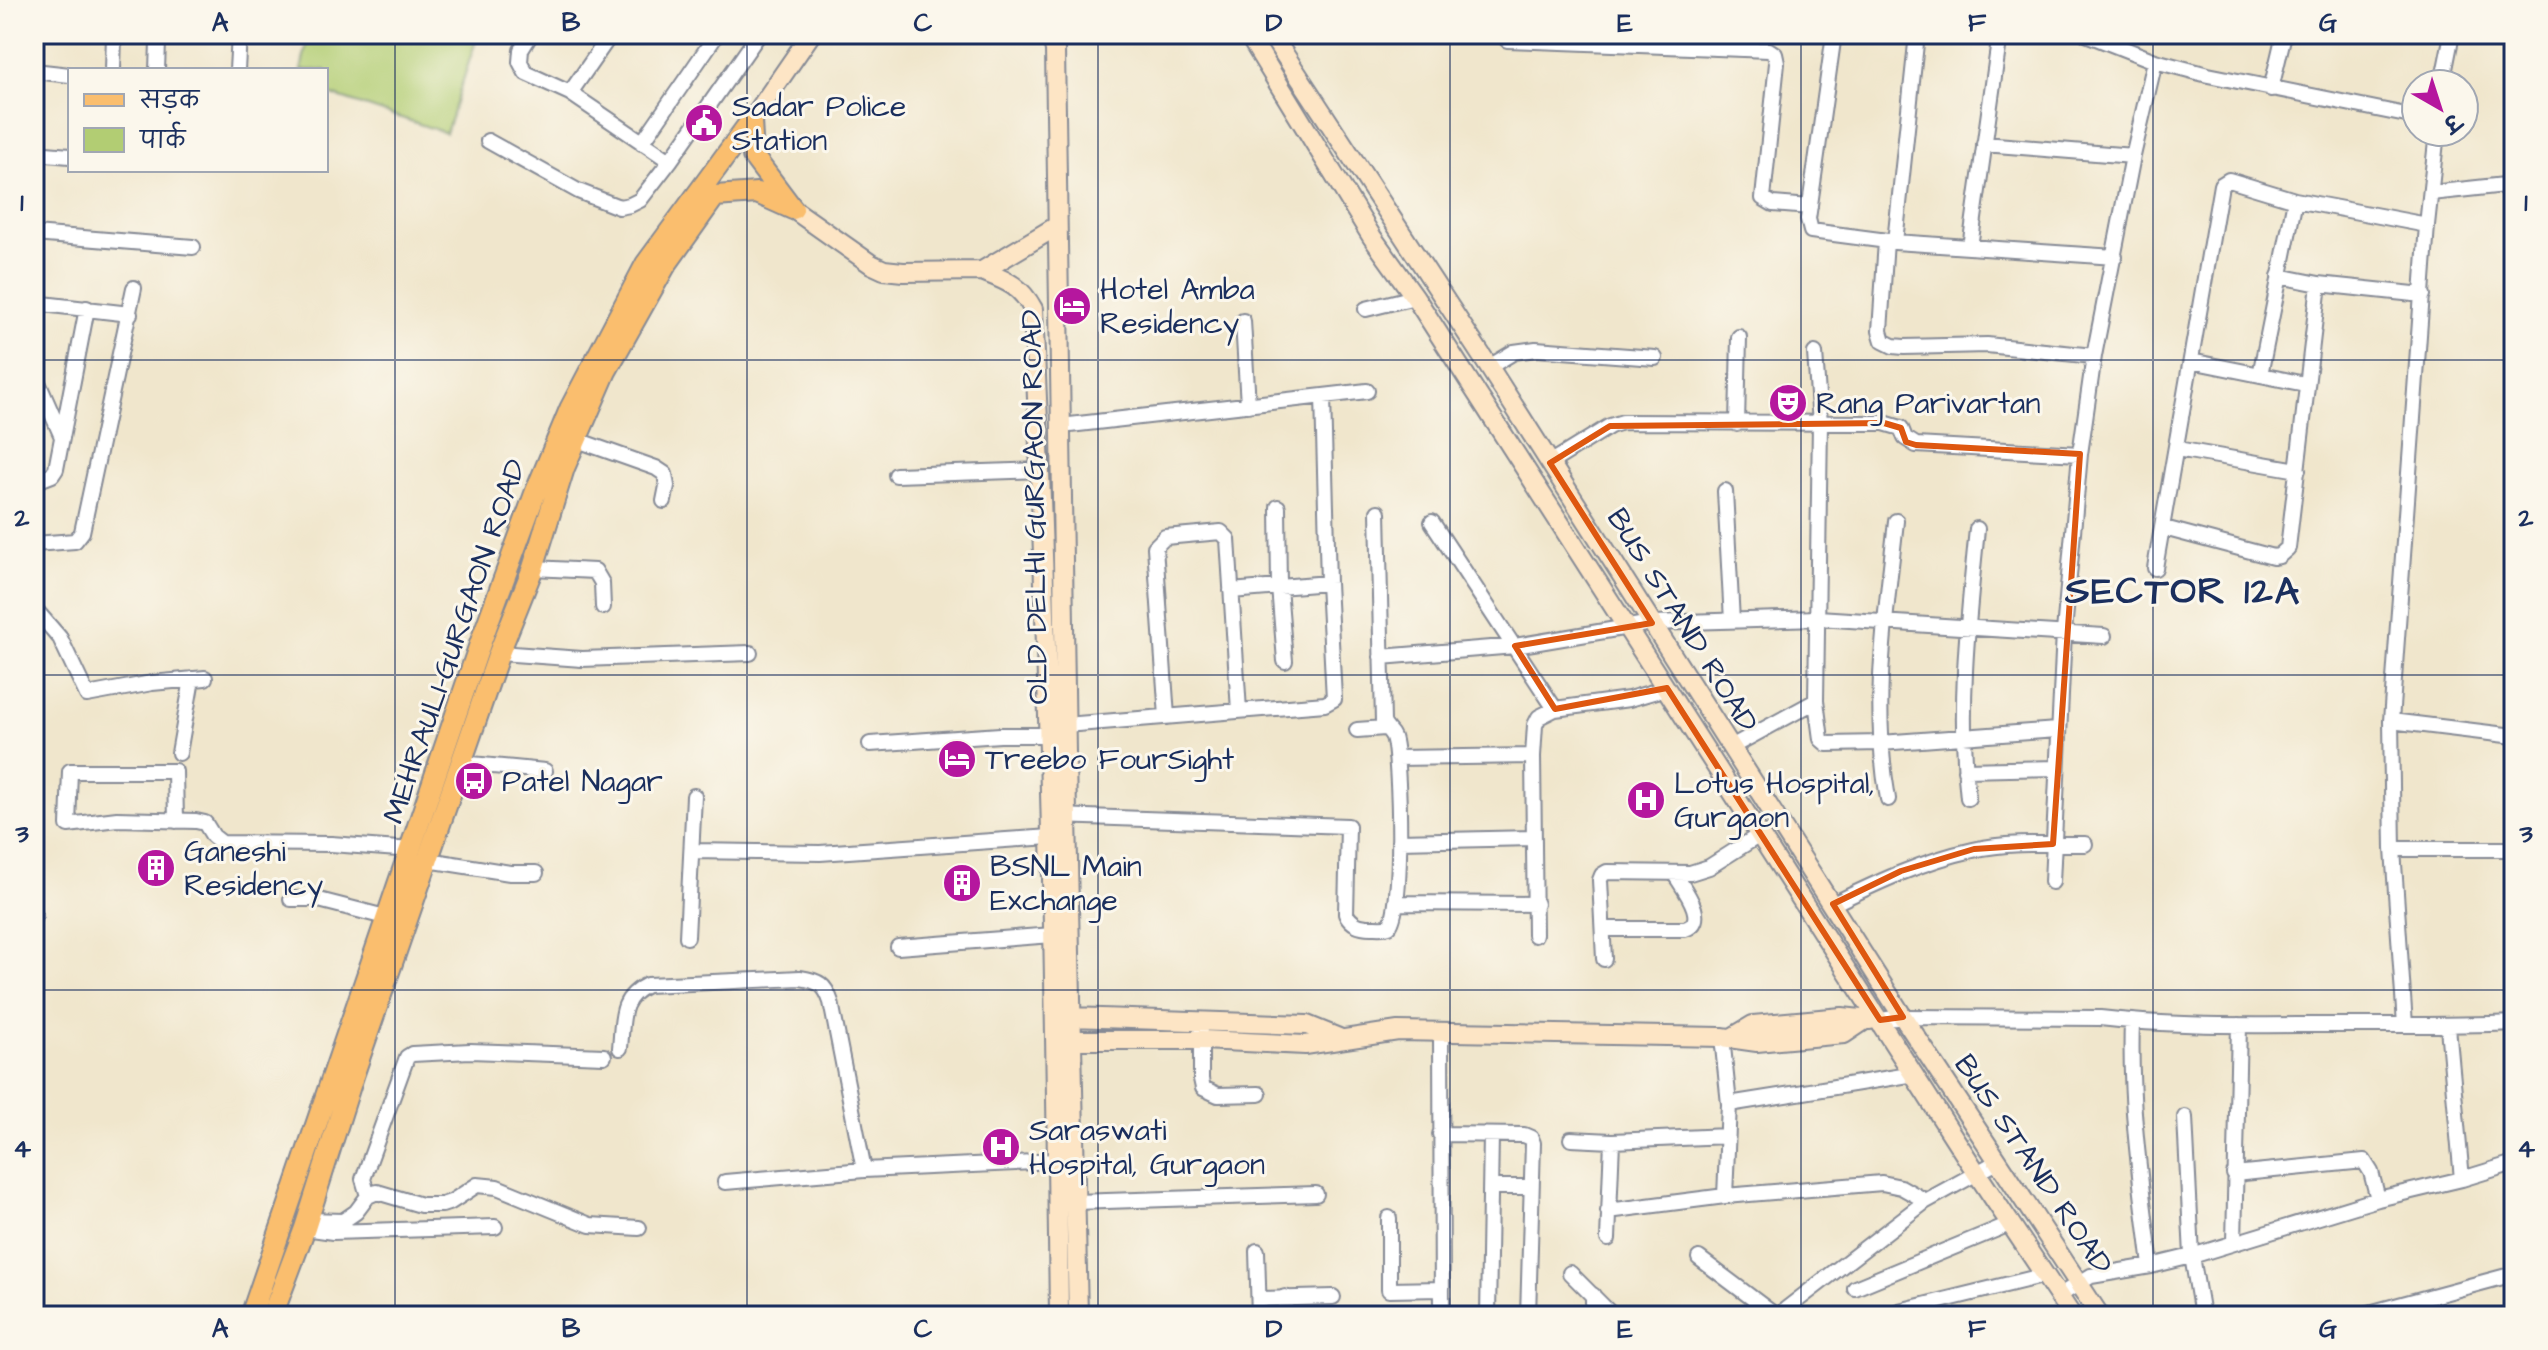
<svg xmlns="http://www.w3.org/2000/svg" width="2548" height="1350" font-family="'Architects Daughter','Playpen Sans Deva',sans-serif">
	<style>
		.green { fill: #b2cd73; stroke: #667e68; stroke-width: 2 }
		.lines { fill: none; stroke-linecap: round; stroke-linejoin: round }
		.street-casing { stroke: #868a95; stroke-width: 18 }
		.secondary-casing { stroke: #868a95; stroke-width: 22 }
		.primary-casing { stroke: #868a95; stroke-width: 24 }
		.street { stroke: #fff; stroke-width: 14 }
		.secondary { stroke: #fde5c5; stroke-width: 18 }
		.primary { stroke: #fabe6e; stroke-width: 20 }
		.marked { fill: none; stroke: #de5710; stroke-width: 6; stroke-linejoin: round }
		.grid { fill: none; stroke: #1b2f5e; stroke-width: 2; stroke-opacity: 0.55 }
		.labels { text-anchor: middle; stroke-width: 6; stroke-linejoin: round; paint-order: stroke }
		.poi-label { font-size: 30px; fill: #1b2f5e; stroke: #fbf7ec; text-anchor: start }
		.street-label { font-size: 30px; fill: #1b2f5e; stroke: #fbf7ec }
		.district-label { font-size: 38px; font-weight: bold; letter-spacing: 2px; fill: #1b2f5e; stroke: #fbf7ec }
		.neatline { fill: none; stroke: #1b2f5e; stroke-width: 3 }
		.grid-label { font-size: 26px; text-anchor: middle; font-weight: bold; fill: #1b2f5e }
	</style>
	<rect width="100%" height="100%" fill="#fbf7ec"/>
	<filter id="ink" filterUnits="userSpaceOnUse"><feTurbulence type="fractalNoise" baseFrequency=".0125" numOctaves="2"/><feDisplacementMap in="SourceGraphic" scale="16" xChannelSelector="R" yChannelSelector="G"/><feConvolveMatrix kernelMatrix="1 2 1 2 8 2 1 2 1" color-interpolation-filters="sRGB"/></filter>
	<filter id="wash" filterUnits="userSpaceOnUse"><feTurbulence type="fractalNoise" baseFrequency=".006" numOctaves="4" result="noise"/><feDisplacementMap in="SourceGraphic" scale="32" xChannelSelector="R" yChannelSelector="G"/><feGaussianBlur stdDeviation="1.8" result="paint"/><feColorMatrix in="noise" values="0 0 0 0 0 0 0 0 0 0 0 0 0 0 0 0 0 1.4 0 .05"/><feComposite in="paint" operator="in"/></filter>
	<g filter="url(#wash)">
		<rect width="100%" height="100%" fill="#f0e6cc"/>
		<!-- green -->
		<path class="green" d="M309,34H478L446,133L326,93V70H301Z"/>
	</g>
	<g filter="url(#ink)">
		<g class="lines">
			<defs>
				<path id="street" d="M531,34L521,50L520,62L526,73L570,93L670,161
					M1834,34L1808,219L1811,231L1895,242L2115,257
					M2086,34L2155,61L2208,75L2416,117
					M1507,40L1769,50L1775,54L1777,63L1763,198L1773,204L1810,207
					M113,70L114,34
					M157,70L158,42
					M237,70L239,34
					M34,71L70,75
					M2442,84L2452,34
					M2271,89L2284,34
					M570,93L611,34
					M488,141L578,191L619,207L630,205L640,200L670,161L759,34
					M642,143L717,34
					M1984,144L2133,156
					M34,153L70,156
					M2431,193L2514,184
					M34,234L193,247
					M1886,241L1880,331L1883,341L1893,346L1904,347L1987,345L2094,356
					M1895,242L1917,34
					M1970,247L2000,34
					M2279,276L2319,284L2423,295
					M34,303L130,314
					M1366,309L1415,297
					M1243,321L1248,405
					M1815,353L1820,423L1816,701L1821,739L1827,744L1881,743L2057,730
					M2191,361L2305,384
					M1489,367L1514,352L1536,349L1655,358
					M34,373L62,437
					M2260,375L2295,200
					M1737,424L1739,337
					M1061,426L1367,391
					M577,440L656,468L665,474L667,486L664,501
					M2177,449L2298,470
					M1550,463L1610,426L1623,422L1884,423L1901,428L1905,438L1916,445L2080,454
					M896,475L1041,470
					M34,482L52,475L56,469L87,308
					M1725,491L1732,621
					M1278,507L1279,587L1285,661
					M1432,522L1555,709
					M2164,528L2273,557L2279,556L2288,548L2319,284
					M34,544L75,541L82,532L134,288
					M533,568L595,571L602,583L603,607
					M2155,568L2221,185L2229,180L2295,200L2427,225
					M1231,591L1328,583
					M34,608L60,638L87,695L152,683L205,678
					M499,653L582,659L750,653
					M1381,657L1515,646L1652,623L1818,618L2104,636
					M1167,717L1155,547L1165,537L1221,532L1228,539L1239,711
					M2391,721L2514,736
					M1065,725L1325,704L1334,699L1328,583L1323,396
					M1357,730L1385,728
					M870,744L1000,735H1047
					M1731,747L1816,701
					M179,753L192,679
					M1396,758L1533,756
					M461,763L545,771
					M1965,770L2057,768
					M1968,798C1958,709 1968,619 1977,529
					M1888,799C1871,703 1886,616 1896,521
					M1058,816L1348,826L1346,914C1352,924 1359,927 1371,927C1376,927 1385,928 1389,926C1404,916 1400,757 1393,737C1390,730 1385,729 1383,722L1378,512
					M176,821L175,771H70L68,825L117,819L196,821L205,823L213,836L222,843L331,844L412,850
					M1399,841L1533,838
					M2393,849H2514
					M692,851L820,853L1050,837
					M428,860L510,873H536
					M2052,882L2064,632L2080,454L2094,356L2133,156L2155,61
					M291,899H315L389,918
					M1397,903L1536,904
					M1833,904C1878,882 1923,861 1973,850C2009,842 2048,844 2085,844
					M34,916H35
					M1604,929H1685C1710,921 1683,888 1674,873
					M1535,935L1533,756L1535,725L1539,717L1555,709L1629,699L1667,688
					M687,937L694,796
					M898,947L1053,935
					M1604,959L1600,880L1602,875L1607,872L1690,873L1709,867L1761,834
					M1880,1020L1903,1017L2100,1018C2177,1027 2255,1025 2331,1025C2393,1025 2453,1026 2514,1023
					M2132,1022C2129,1104 2141,1184 2151,1266
					M2405,1025L2393,849L2391,721L2427,225L2437,132
					M2448,1027L2462,1179
					M1201,1032V1079L1203,1088L1218,1095L1259,1094
					M1441,1032L1442,1316
					M1722,1037L1729,1104L1725,1196
					M620,1048C623,1020 619,998 647,985L800,978C819,981 825,984 831,1002L864,1170
					M1729,1104L1915,1074
					M2185,1117L2192,1256L2202,1315
					M1440,1134L1524,1135L1531,1138L1533,1143L1528,1316
					M1571,1139L1612,1141L1727,1136
					M2234,1174L2364,1161L2371,1172L2378,1199
					M725,1182L864,1170L1057,1161
					M1491,1187H1531
					M368,1196L363,1179L407,1057L412,1054L470,1051L604,1056
					M1076,1202L1316,1194
					M1608,1211L1725,1196L1882,1183L1901,1187L1926,1201
					M1389,1218V1290L1441,1289
					M308,1220L343,1221L356,1212L368,1196L377,1192L421,1205H442L451,1202L477,1185L497,1187L590,1225L639,1228
					M312,1229L333,1232L495,1227
					M1608,1239L1612,1141
					M2234,1242L2239,1025
					M1257,1251L1259,1316
					M1699,1258L1776,1316
					M1570,1273L1613,1316
					M1855,1288L2012,1223
					M1593,1295V1316
					M2060,1295L2091,1276L2151,1266L2192,1256L2378,1199L2462,1179L2514,1163
					M1285,1297V1316
					M1259,1299L1333,1297
					M1488,1316L1491,1135
					M1777,1316L1926,1201L1997,1162
					M1891,1316L1899,1311L2046,1275
					M2358,1316L2514,1274"/>
				<path id="secondary" d="M1051,34L1055,50L1067,816L1078,1316
					M1248,34L1372,237L1415,297L1976,1172L2072,1316
					M1271,34L1489,367L1903,1017L2100,1316
					M751,121L811,34
					M793,209L871,264L884,270L903,272L982,271L1057,226
					M982,271C1007,281 1020,285 1033,309C1049,645 1055,980 1059,1316
					M1071,1017L1307,1025L1339,1038
					M1733,1037L1753,1025L1842,1017L1870,1020
					M1071,1040H1202L1305,1045L1398,1031L1722,1037L1757,1042L1844,1034L1865,1020"/>
				<path id="primary" d="M751,121L753,156L792,208
					M251,1316L480,644L536,491L570,409L646,264L751,121
					M272,1316L305,1228L354,1073L499,653L533,568L564,468L606,371L665,266L715,196L757,193L793,209"/>
			</defs>
			<!-- street casing -->
			<use href="#street" class="street-casing"/>
			<!-- secondary casing -->
			<use href="#secondary" class="secondary-casing"/>
			<!-- primary casing -->
			<use href="#primary" class="primary-casing"/>
			<!-- street -->
			<use href="#street" class="street"/>
			<!-- secondary -->
			<use href="#secondary" class="secondary"/>
			<!-- primary -->
			<use href="#primary" class="primary"/>
		</g>
	</g>
	<!-- marked area -->
	<path class="marked" d="M1884,423L1901,428L1906,442L1916,445L2080,454L2053,844L1974,849L1901,871L1833,904L1903,1017L1880,1020L1667,688L1555,709L1515,646L1652,623L1550,463L1610,426Z"/>
	<!-- grid -->
	<path class="grid" d="M395,34V1316M747,34V1316M1098,34V1316M1450,34V1316M1801,34V1316M2153,34V1316M34,360H2514M34,675H2514M34,990H2514"/>
	<!-- icons -->
	<defs>
		<symbol id="civic-disc" viewBox="-11 -11 22 22"><circle r="9.5" fill="#b5179e" stroke="#fbf7ec"/><path d="M-.6-6.5H3V-4.5H.6V-3L4-1V1h2V6H-6V1h2V-1L-.6-3ZM-1.2 2.5V6h2.4V2.5Z" fill="#fff"/></symbol>
		<symbol id="hotel-disc" viewBox="-11 -11 22 22"><circle r="9.5" fill="#b5179e" stroke="#fbf7ec"/><path d="M-6-4.5h1.5V1H6V5H4.5V3h-9V5H-6ZM-4 0a1.8 1.8 0 1 1 3.6 0ZM.5 0V-2.5h3Q6-2.5 6 0Z" fill="#fff"/></symbol>
		<symbol id="theatre-disc" viewBox="-11 -11 22 22"><circle r="9.5" fill="#b5179e" stroke="#fbf7ec"/><path d="M-5-5.5Q0-4 5-5.5V0Q5 5 0 6Q-5 5-5 0ZM-3.3-2.5H-1v1.5H-3.3ZM1-2.5H3.3v1.5H1ZM-2.8 1Q0 5.5 2.8 1Z" fill="#fff"/></symbol>
		<symbol id="bus-disc" viewBox="-11 -11 22 22"><circle r="9.5" fill="#b5179e" stroke="#fbf7ec"/><path d="M-5-6H5V4H4V6H2V4H-2V6H-4V4H-5ZM-3.5-4V0h7V-4ZM-3.5 1.2v1.5H-2V1.2ZM2 1.2v1.5H3.5V1.2Z" fill="#fff"/></symbol>
		<symbol id="hospital-disc" viewBox="-11 -11 22 22"><circle r="9.5" fill="#b5179e" stroke="#fbf7ec"/><path d="M-5-5h3v3.5h4V-5h3V5h-3V1.5h-4V5h-3Z" fill="#fff"/></symbol>
		<symbol id="building-disc" viewBox="-11 -11 22 22"><circle r="9.5" fill="#b5179e" stroke="#fbf7ec"/><path d="M-4-6H4V6H1V3H-1V6H-4ZM-2.5-4.3h1.7v1.8h-1.7ZM.8-4.3h1.7v1.8H.8ZM-2.5-1h1.7V.8h-1.7ZM.8-1h1.7V.8H.8Z" fill="#fff"/></symbol>
	</defs>
	<g fill-rule="evenodd">
		<use href="#civic-disc" x="682" y="101" width="44" height="44"/>
		<use href="#hotel-disc" x="1050" y="284" width="44" height="44"/>
		<use href="#theatre-disc" x="1766" y="381" width="44" height="44"/>
		<use href="#hotel-disc" x="935" y="737" width="44" height="44"/>
		<use href="#bus-disc" x="452" y="759" width="44" height="44"/>
		<use href="#hospital-disc" x="1624" y="778" width="44" height="44"/>
		<use href="#building-disc" x="134" y="846" width="44" height="44"/>
		<use href="#building-disc" x="940" y="861" width="44" height="44"/>
		<use href="#hospital-disc" x="979" y="1125" width="44" height="44"/>
	</g>
	<g class="labels">
		<!-- poi labels -->
		<g class="poi-label">
			<text x="732" y="116">Sadar Police<tspan x="732" dy="34">Station</tspan></text>
			<text x="1100" y="299">Hotel Amba<tspan x="1100" dy="34">Residency</tspan></text>
			<text x="1816" y="413">Rang Parivartan</text>
			<text x="985" y="769">Treebo FourSight</text>
			<text x="502" y="791">Patel Nagar</text>
			<text x="1674" y="793">Lotus Hospital,<tspan x="1674" dy="34">Gurgaon</tspan></text>
			<text x="184" y="861">Ganeshi<tspan x="184" dy="34">Residency</tspan></text>
			<text x="990" y="876">BSNL Main<tspan x="990" dy="34">Exchange</tspan></text>
			<text x="1029" y="1140">Saraswati<tspan x="1029" dy="34">Hospital, Gurgaon</tspan></text>
		</g>
		<!-- street labels -->
		<g class="street-label">
			<text transform="translate(1034 507) rotate(-91)" y="10">OLD DELHI GURGAON ROAD</text>
			<text transform="translate(1683 620) rotate(58)" y="10">BUS STAND ROAD</text>
			<text transform="translate(454 641) rotate(-71)" y="10">MEHRAULI-GURGAON ROAD</text>
			<text transform="translate(2034 1164) rotate(56)" y="10">BUS STAND ROAD</text>
		</g>
		<!-- district labels -->
		<g class="district-label">
			<text x="2183" y="603">SECTOR 12A</text>
		</g>
	</g>
	<!-- margin -->
	<rect width="2548" height="1350" fill="none" stroke="#fbf7ec" stroke-width="88"/>
	<!-- legend -->
	<rect x="68" y="68" width="260" height="104" fill="#fbf7ec" stroke="#a1a7b3" stroke-width="2"/>
	<rect x="84" y="94" width="40" height="12" fill="#fabe6e" stroke="#a1a7b3" stroke-width="2"/>
	<text x="140" y="108" font-size="24" fill="#1b2f5e">सड़क</text>
	<rect x="84" y="128" width="40" height="24" fill="#b2cd73" stroke="#a1a7b3" stroke-width="2"/>
	<text x="140" y="148" font-size="24" fill="#1b2f5e">पार्क</text>
	<!-- north arrow -->
	<g transform="translate(2440 108) rotate(141)"><circle r="38" fill="#fbf7ec" stroke="#a1a7b3" stroke-width="2"/>
	<path d="M0-6L14 30L0 20L-14 30Z" fill="#b5179e"/>
	<text y="-12" font-size="22" font-weight="bold" text-anchor="middle" fill="#1b2f5e">उ</text>
	</g>
	<rect x="44" y="44" width="2460" height="1262" class="neatline"/>
	<g class="grid-label">
		<text x="220" y="31">A</text>
		<text x="571" y="31">B</text>
		<text x="923" y="31">C</text>
		<text x="1274" y="31">D</text>
		<text x="1625" y="31">E</text>
		<text x="1977" y="31">F</text>
		<text x="2328" y="31">G</text>
		<text x="22" y="211">1</text>
		<text x="2526" y="211">1</text>
		<text x="22" y="526">2</text>
		<text x="2526" y="526">2</text>
		<text x="22" y="842">3</text>
		<text x="2526" y="842">3</text>
		<text x="22" y="1157">4</text>
		<text x="2526" y="1157">4</text>
		<text x="220" y="1337">A</text>
		<text x="571" y="1337">B</text>
		<text x="923" y="1337">C</text>
		<text x="1274" y="1337">D</text>
		<text x="1625" y="1337">E</text>
		<text x="1977" y="1337">F</text>
		<text x="2328" y="1337">G</text>
	</g>
</svg>
